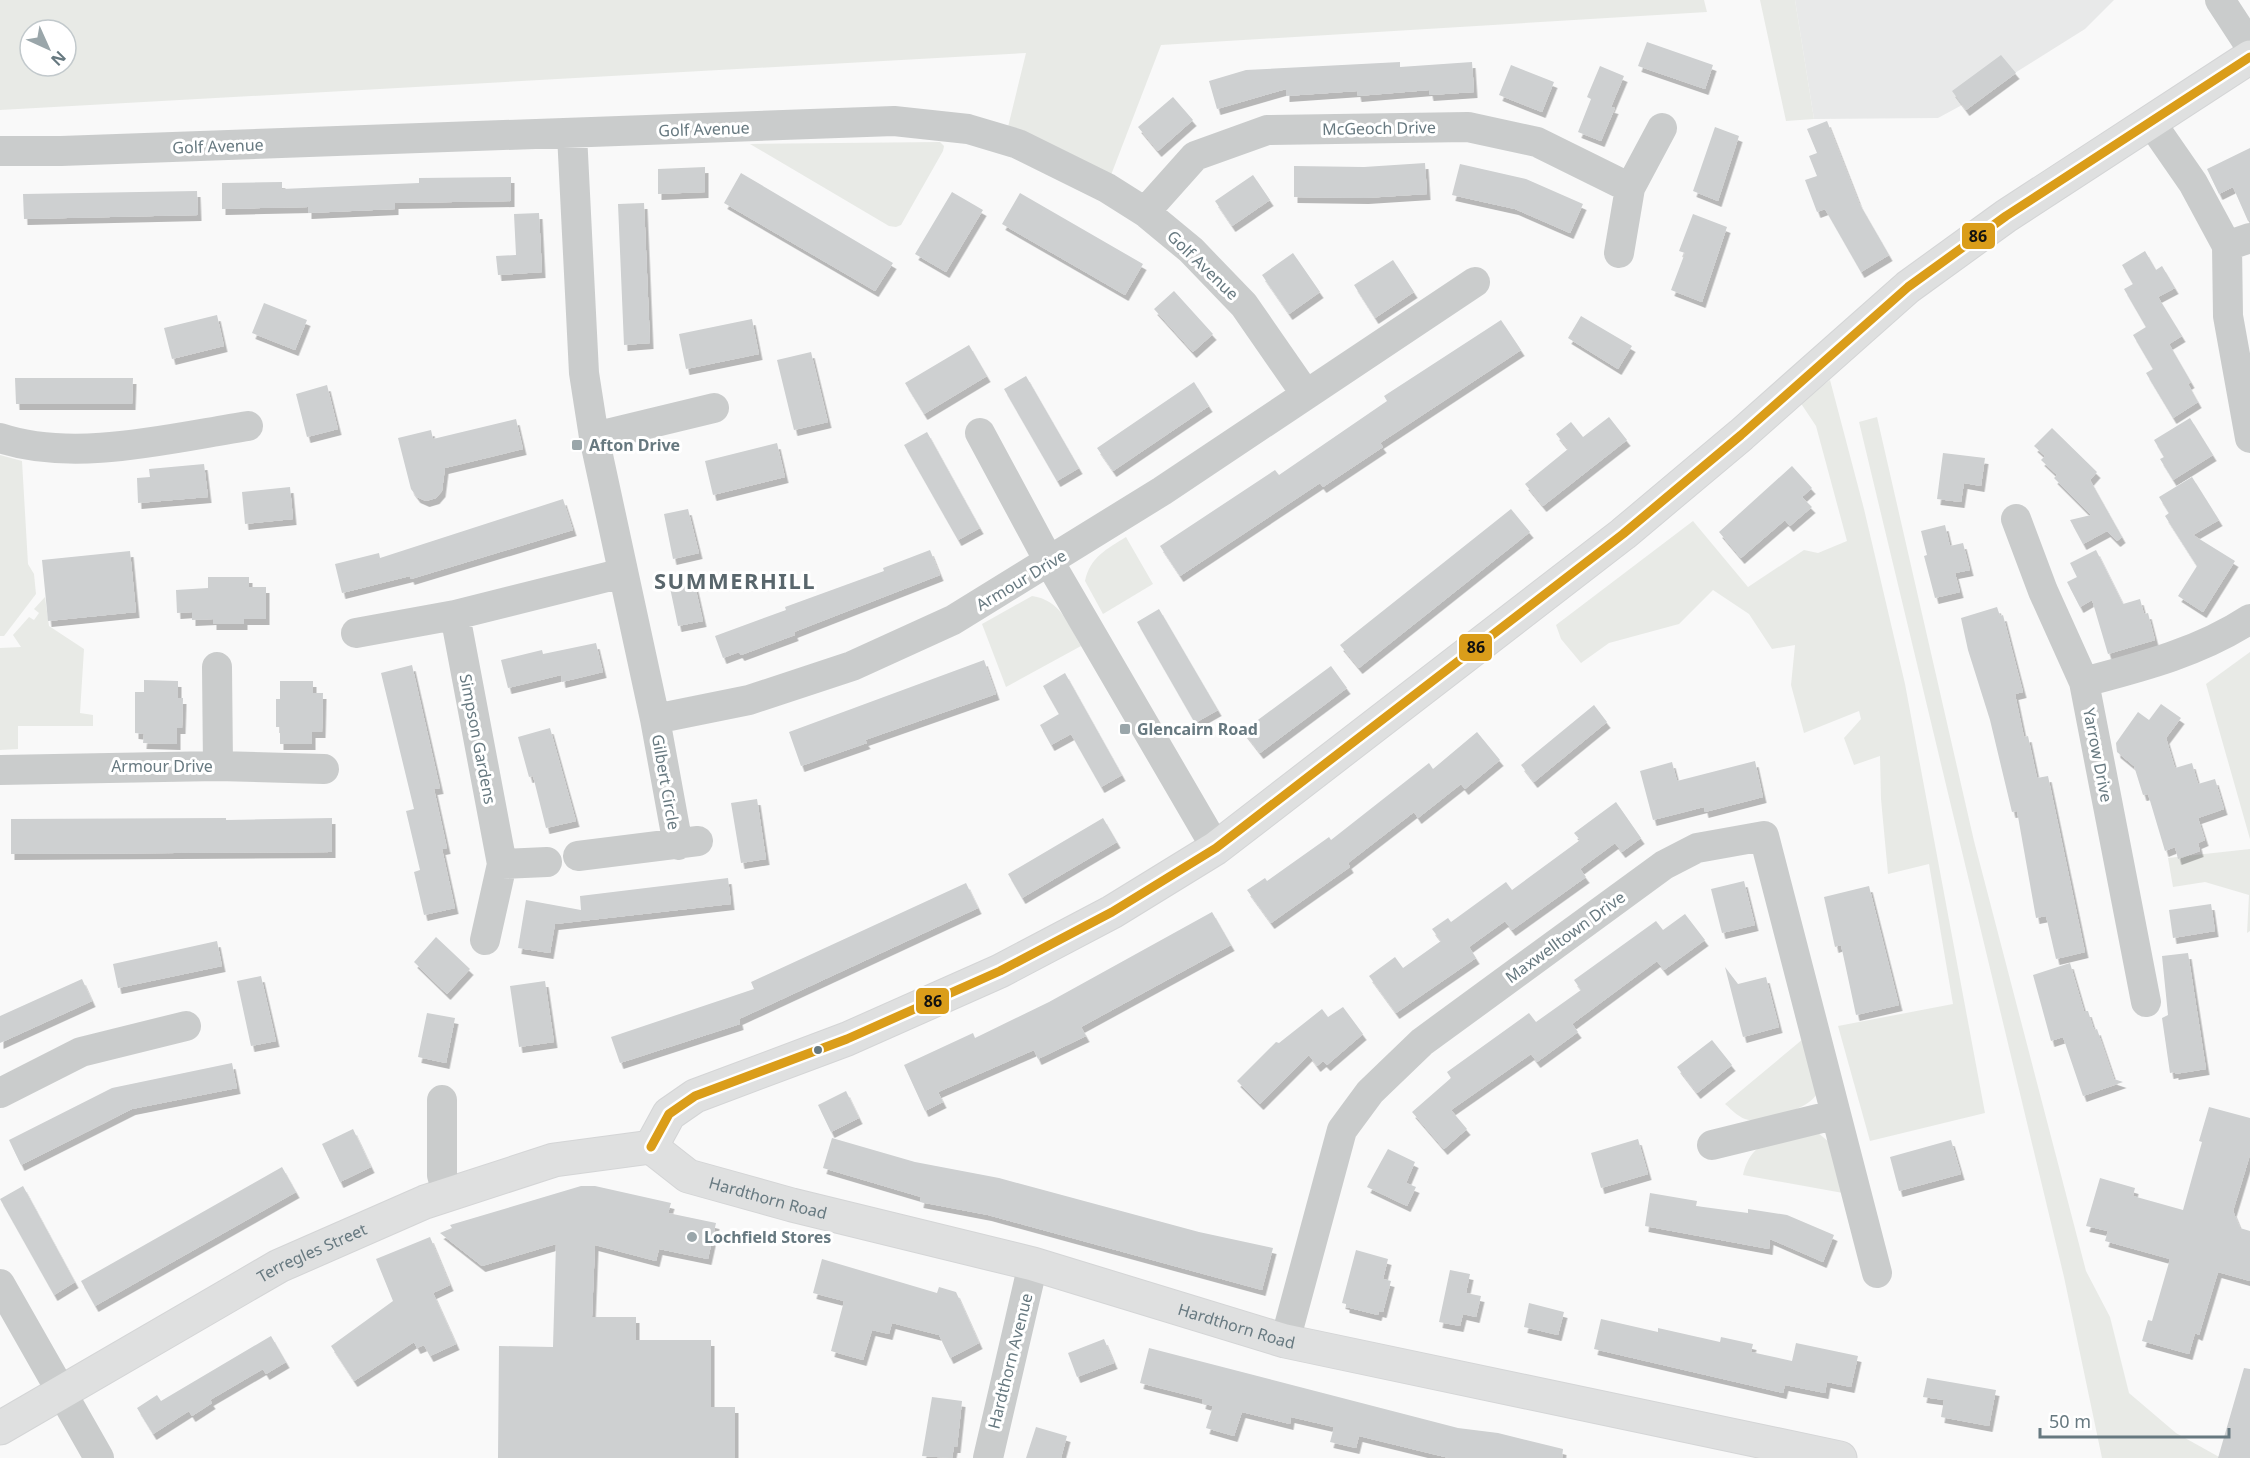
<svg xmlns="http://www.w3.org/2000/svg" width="2250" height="1458" font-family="'Noto Sans',sans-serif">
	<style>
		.built { fill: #e8e9e9 }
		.green { fill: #e8eae6; fill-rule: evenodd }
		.building { fill: #ced0d1; filter: url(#shadow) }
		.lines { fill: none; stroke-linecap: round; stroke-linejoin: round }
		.secondary-casing { stroke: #d4d5d6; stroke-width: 35 }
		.street { stroke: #cacccc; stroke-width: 30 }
		.secondary { stroke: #dfe0e0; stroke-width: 33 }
		.bus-1-casing { stroke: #fff; stroke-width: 14 }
		.bus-1 { stroke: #da9d1a; stroke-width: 9 }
		.poi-dot { fill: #9aa6aa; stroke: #fff; stroke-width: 2 }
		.bus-dot { fill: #677980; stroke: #fff; stroke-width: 2 }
		.labels { text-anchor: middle; stroke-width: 6; stroke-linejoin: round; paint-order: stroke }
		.street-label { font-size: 16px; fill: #677980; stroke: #fff }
		.poi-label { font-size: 16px; font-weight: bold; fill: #677980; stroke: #fff; text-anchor: start }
		.district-label { font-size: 22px; font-weight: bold; letter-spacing: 1.5px; fill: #59666c; stroke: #fff }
		.line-badge { stroke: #fff; stroke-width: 2 }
		.pale-badge-label { font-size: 16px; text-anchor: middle; font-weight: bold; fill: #111 }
	</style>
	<defs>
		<filter id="shadow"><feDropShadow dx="3.5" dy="6" stdDeviation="0" flood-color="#0004"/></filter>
	</defs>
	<rect width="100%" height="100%" fill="#f9f9f9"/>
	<!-- built -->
	<path class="built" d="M1795,0H2114L2085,29L1975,98L1938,118L1814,119Z"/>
	<!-- green -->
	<path class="green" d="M0,0H1704L1707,12L1161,45L1111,175L1008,127L1026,53L0,110ZM30,30H66V66H30Z
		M1760,0H1795L1814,119L1786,121Z
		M940,142L944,146L943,151L901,225L896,227L889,226L750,144Z
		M1830,380L1864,509L1905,684L1985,1113L1870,1141L1838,1026L1953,1004L1929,864L1888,874L1881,799L1880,756L1854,765L1844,738L1861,719L1859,711L1804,733L1791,685L1795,645L1772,649L1749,614L1713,590L1679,624L1609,643L1581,663L1561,639L1556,625L1693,521L1748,587L1804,550L1818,553L1847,541L1816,426L1800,402Z
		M1877,417L1974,841L2086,1271L2110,1317L2129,1393L2176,1433L2221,1458H2102L2064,1277L1859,422Z
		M0,455L22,461L28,564L34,574L36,594L4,636H0Z
		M1126,537L1153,584L1103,614L1085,581C1090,557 1107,549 1126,537Z
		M1032,596C1060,600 1068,623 1081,646L1006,687L982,624Z
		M45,597L49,626L84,649L80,713L93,715V726H18V749L0,750V648L21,647L13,635L29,617L34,620L39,613L34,609Z
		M2250,652V839L2206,684Z
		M2250,849V931L2247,933L2249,895L2205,882L2173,887L2168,858Z
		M1803,1039L1816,1095C1808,1109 1765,1122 1749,1120C1740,1119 1732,1110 1725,1104Z
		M1817,1132L1829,1142L1843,1193L1743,1175C1752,1135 1783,1138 1817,1132Z"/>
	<!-- building -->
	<path class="building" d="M1647,42L1713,65L1705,89L1638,66Z
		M2001,55L2016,73L1966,110L1952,91Z
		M1400,62V67L1472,62L1474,92L1430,95L1429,90L1358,96L1357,91L1286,96V89L1217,109L1209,81L1246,70Z
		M1511,65L1554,82L1542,112L1499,95Z
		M1600,66L1624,76L1611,107L1615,108L1601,141L1578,132L1591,99L1587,97Z
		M1173,97L1193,120L1158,151L1138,127Z
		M1827,121L1859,203L1889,255L1861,272L1825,209L1817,212L1805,180L1817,176L1809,156L1817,153L1807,129Z
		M1715,127L1739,136L1718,201L1693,191Z
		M2250,148V221H2248L2233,187L2219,194L2207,169Z
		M1425,163L1427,194L1365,198L1294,197V166L1364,167Z
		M1460,164L1526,179L1583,204L1570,233L1515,209L1452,195Z
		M705,167V192L658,194V169Z
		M741,173L893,263L875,291L724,203Z
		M1253,175L1270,200L1232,226L1215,201Z
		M511,177V201L395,203V209L308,213V207L222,209V183L282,182V189L419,183V178Z
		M197,191L198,215L24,219L23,194Z
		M952,192L983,210L946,272L915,254Z
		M1020,193L1143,264L1125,295L1002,224Z
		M644,203L650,343L624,345L618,204Z
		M539,213L542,272L498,275L496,256L516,255L514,214Z
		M1693,214L1727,227L1702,302L1671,290L1685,253L1679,251Z
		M2145,251L2156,270L2162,266L2175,288L2158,297L2182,336L2169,344L2191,382L2188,384L2198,402L2173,418L2146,373L2153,369L2133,335L2146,327L2124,289L2133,284L2122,265Z
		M1293,253L1320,292L1289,314L1262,275Z
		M1393,260L1414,292L1375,318L1354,285Z
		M1174,291L1213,334L1193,352L1154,309Z
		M264,303L307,320L295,350L252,333Z
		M217,315L224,346L172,359L164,328Z
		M1581,316L1632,346L1618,369L1568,338Z
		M752,319L759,354L686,369L679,334Z
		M1501,320L1521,350L1380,443L1383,447L1323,487L1320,483L1180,576L1160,546L1275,470L1279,475L1387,401L1384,396Z
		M969,345L987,376L924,414L905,383Z
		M811,352L828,422L794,430L777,360Z
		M1026,376L1079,468L1057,481L1004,389Z
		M15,378H133L132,404H16Z
		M1194,382L1209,406L1113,471L1097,448Z
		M327,385L338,429L307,437L296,394Z
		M1609,417L1627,440L1543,506L1525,484L1568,449L1556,434L1571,422L1583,437Z
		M2190,418L2213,455L2173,480L2160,459L2164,457L2154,440Z
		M516,419L523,449L445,468L442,491L436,498L426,501L417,497L411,489L398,438L431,430L433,439Z
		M2052,428L2097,472L2090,480L2122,537L2117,541L2107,531L2083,544L2070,520L2091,515L2054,478L2057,475L2041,460L2045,456L2034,446Z
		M927,432L980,528L958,540L904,445Z
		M777,443L785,477L713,495L705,461Z
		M1943,453L1985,458L1981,486L1964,483L1961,502L1937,499Z
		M204,464L208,497L138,503L137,478L150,477L149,469Z
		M1792,466L1812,488L1802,497L1812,507L1790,526L1785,520L1741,558L1719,532Z
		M2192,477L2219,520L2193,535L2235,561L2203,612L2178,596L2197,566L2165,516L2169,513L2159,497Z
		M290,487L293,519L245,524L242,492Z
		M563,499L573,530L411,579L410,576L342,593L335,564L379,553L380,558Z
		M688,509L699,553L673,559L664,514Z
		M1511,509L1530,532L1359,668L1340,645Z
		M1945,525L1950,546L1963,543L1970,570L1955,573L1960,592L1935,598L1924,556L1927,555L1921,531Z
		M930,550L940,575L794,632L795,635L741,655L739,652L723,658L715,636L786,610L785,607L884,571L883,568Z
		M2096,550L2123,604L2140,599L2144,614L2148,613L2155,640L2108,654L2092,600L2080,607L2067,582L2077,577L2070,563Z
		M130,551L136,612L48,621L42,560Z
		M208,577H249V587H266V619H244V624H213V619L192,620V612L177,613L176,590L208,588Z
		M693,577L703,621L678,626L669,583Z
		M1997,607L2000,616L2003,615L2023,692L2015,694L2024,737L2028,736L2037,778L2048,776L2085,952L2056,959L2046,916L2036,918L2017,811L2012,812L1990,720L1968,650L1961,618Z
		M1159,609L1218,710L1195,723L1137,622Z
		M596,643L603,672L562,682L561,675L508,688L501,660L542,650L543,654Z
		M984,660L996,694L865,740L867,743L801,766L789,732Z
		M412,665L440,788L434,789L447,848L442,849L455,908L424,915L414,872L420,870L406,811L414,809L381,673Z
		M1331,666L1347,688L1260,753L1243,731Z
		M1065,673L1122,775L1101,787L1071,734L1051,745L1040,725L1059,714L1043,686Z
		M144,680L178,681V698H183L182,728H177V744L143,743L144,734L135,733V692H144Z
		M280,681H313V693H323L322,732H312V744H280V727H276V699H280Z
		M2161,704L2181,718L2166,738L2175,768L2192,763L2198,784L2215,779L2224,809L2198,818L2205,840L2198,843L2200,851L2178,859L2175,847L2165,851L2148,794L2143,795L2134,766L2117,752L2116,743L2138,712L2149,720Z
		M1594,705L1607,722L1534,782L1521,765Z
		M550,728L576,821L546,828L533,776L529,777L518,737Z
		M1477,732L1500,760L1465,789L1461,784L1418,818L1414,812L1348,863L1350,867L1271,923L1247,890L1265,878L1267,881L1329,837L1331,840L1429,763L1433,769Z
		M1755,761L1763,797L1705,812L1704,807L1653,820L1640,771L1672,762L1677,781Z
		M757,799L766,859L741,863L731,803Z
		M1616,802L1641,838L1622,852L1615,843L1580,869L1586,877L1512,930L1505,921L1469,947L1476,958L1396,1013L1369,976L1395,957L1403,968L1441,941L1432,929L1448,918L1451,922L1506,882L1512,890L1580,840L1574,833Z
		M226,818V820L332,818V852L11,854V819Z
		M1103,818L1117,842L1022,898L1008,874Z
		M728,878L731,904L555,924L550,953L518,948L526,900L581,910L580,896Z
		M1744,881L1755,925L1722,933L1711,889Z
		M966,883L978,908L739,1019L740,1024L620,1063L611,1037L754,989L751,982Z
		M1869,886L1899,1005L1856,1015L1841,945L1835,947L1824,897Z
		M2211,904L2215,931L2173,938L2169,910Z
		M1212,912L1231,945L1081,1027L1086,1036L1038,1059L1034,1050L938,1092L943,1102L925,1111L904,1065L973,1033L975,1038L1049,1002Z
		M1685,914L1705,940L1664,970L1657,961L1572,1024L1578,1032L1537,1062L1531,1054L1451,1110L1467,1129L1444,1149L1412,1112L1451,1078L1447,1072L1529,1013L1536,1022L1581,990L1574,980L1656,921L1663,930Z
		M436,937L470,969L447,994L414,962Z
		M217,941L222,966L118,988L113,964Z
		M2188,953L2206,1069L2175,1074V1072L2170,1073L2162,1018L2168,1015L2162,956Z
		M2070,963L2084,1011H2088L2094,1030L2097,1029L2114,1079L2123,1082L2083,1096L2063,1037L2051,1041L2033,975Z
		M1725,967L1738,984L1766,977L1779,1027L1743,1037Z
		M261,976L276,1041L251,1046L237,981Z
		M82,979L92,1001L0,1043V1016Z
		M545,981L554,1042L519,1047L510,986Z
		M1343,1007L1363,1034L1327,1065L1323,1061L1317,1066L1309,1055L1260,1104L1237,1081L1276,1042L1279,1043L1322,1009L1328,1017Z
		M427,1013L455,1018L446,1063L418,1057Z
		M1712,1040L1732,1065L1697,1093L1677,1067Z
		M232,1063L237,1088L132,1109L21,1165L9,1140L112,1088Z
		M846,1091L859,1118L831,1132L818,1105Z
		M2209,1107L2250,1118V1155L2233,1211L2240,1228L2250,1231V1281L2218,1272L2199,1335L2195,1333L2189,1354L2142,1341L2148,1320L2152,1321L2170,1259L2105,1241L2108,1231L2086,1226L2100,1178L2135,1188L2133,1196L2183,1210L2202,1142L2199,1141Z
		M353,1129L371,1167L340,1182L322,1144Z
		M832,1138L915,1162L999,1178L1199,1232L1273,1248L1262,1290L988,1215L920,1202L921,1197L823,1168Z
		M1638,1139L1648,1174L1601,1188L1591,1153Z
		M1951,1140L1961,1174L1899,1191L1890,1157Z
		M1388,1149L1415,1162L1406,1183L1416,1187L1407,1206L1367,1187Z
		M282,1167L296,1192L95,1306L81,1281Z
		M23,1186L75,1282L54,1295L0,1199Z
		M581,1186H595L671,1203L668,1213L716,1223L708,1259L659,1249L656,1261L595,1245L592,1317H636V1340H711V1407H735V1458H498L499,1346L553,1347L556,1244L482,1266L440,1233L452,1228L450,1225Z
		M1650,1193L1697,1201L1696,1206L1748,1213V1209L1787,1215L1834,1235L1823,1262L1770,1239L1769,1249L1645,1226Z
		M430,1237L450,1285L433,1293L456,1344L430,1356L424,1345L417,1348L414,1342L354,1381L331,1346L393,1301L376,1259Z
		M1356,1250L1388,1259L1383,1279L1391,1281L1383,1312L1379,1311L1378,1315L1346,1307V1304L1342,1303Z
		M822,1259L937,1293L939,1287L956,1292L979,1343L950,1358L939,1335L892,1323L889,1334L872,1330L863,1360L831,1351L844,1301L813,1293Z
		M1450,1270L1470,1274L1466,1293L1481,1296L1476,1317L1463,1314L1460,1326L1439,1322Z
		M1529,1303L1564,1312L1558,1335L1524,1327Z
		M1601,1319L1658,1332V1328L1720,1342L1721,1337L1753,1344L1751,1352L1792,1361L1796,1343L1858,1356L1851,1387L1827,1382L1825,1393L1785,1385L1783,1393L1594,1349Z
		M271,1336L286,1362L266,1374L263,1369L210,1400L212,1403L192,1416L189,1411L153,1434L137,1408L157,1395L161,1401Z
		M1104,1339L1114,1363L1077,1377L1068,1353Z
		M1149,1348L1458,1428L1498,1433L1563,1449L1562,1458H1449L1359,1436L1356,1448L1330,1442L1334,1427L1291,1417L1290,1424L1242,1412L1234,1436L1206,1428L1213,1406L1202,1403L1203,1399L1140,1383Z
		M2244,1368L2250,1369V1458H2218Z
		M1927,1378L1996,1390L1989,1426L1941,1417L1944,1400L1923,1397Z
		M932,1397L962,1401L957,1447H954L952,1458L922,1456Z
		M1036,1427L1067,1436L1061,1458H1026Z"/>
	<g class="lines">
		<defs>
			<g id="secondary">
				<path d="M651,1147L669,1114L695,1096L847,1039L1000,971L1112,912L1216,848L1623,534L1741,435L1908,287L2006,216L2250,57"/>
				<path id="s1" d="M651,1147L688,1176L792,1205L1033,1264L1285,1341L1840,1458"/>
				<path id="s2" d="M0,1428L279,1266L425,1202L554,1160L651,1147"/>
			</g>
		</defs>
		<!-- secondary casing -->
		<use href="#secondary" class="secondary-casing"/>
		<!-- street -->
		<path class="street" d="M2220,0L2250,46
			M2150,121L2193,183L2227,246L2228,316L2250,438
			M572,134L584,373L594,437L655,719L678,845
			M0,151H61L894,121L968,129L1018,144L1107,188L1145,212L1191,250L1244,305L1305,393
			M1145,212L1195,156L1267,130L1468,127L1537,142L1630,188
			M2227,246L2250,238
			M1619,253L1630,188L1662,128
			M980,433L1050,563L1216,848
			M594,437L714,408
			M0,438C75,463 171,438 248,426
			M2016,519L2043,591L2084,682L2146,1002
			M455,615L502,864L547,862
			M356,633L455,615L623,573
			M217,667L218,766
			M2084,682C2141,667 2200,652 2250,619
			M655,719L749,700L852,666L953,620L1162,491L1475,282
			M0,770L218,766L324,769
			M578,856L698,841
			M485,940L502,864
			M0,1093L81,1052L186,1026
			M442,1100V1175L447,1193
			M1712,1145L1834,1115
			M0,1284L99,1458
			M1285,1341L1342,1130L1370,1092L1422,1042L1664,865L1697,848L1764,836L1877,1273
			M988,1458L1033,1264"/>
		<!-- secondary -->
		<use href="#secondary" class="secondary"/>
		<defs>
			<path id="bus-1" d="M651,1147L669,1114L695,1096L847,1039L1000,971L1112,912L1216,848L1623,534L1741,435L1908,287L2006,216L2250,57"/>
		</defs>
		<!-- bus-1 casing -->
		<use href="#bus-1" class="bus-1-casing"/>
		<!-- bus-1 -->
		<use href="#bus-1" class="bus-1"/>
	</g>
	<!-- markers -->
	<g class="poi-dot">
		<rect x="571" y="439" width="12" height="12" rx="3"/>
		<rect x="1119" y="723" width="12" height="12" rx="3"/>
		<circle cx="692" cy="1237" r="6"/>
	</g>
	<circle class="bus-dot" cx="818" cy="1050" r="5"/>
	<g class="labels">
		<!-- street labels -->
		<g class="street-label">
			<text transform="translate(1379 128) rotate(-1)" y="6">McGeoch Drive</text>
			<text transform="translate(704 129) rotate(-2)" y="6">Golf Avenue</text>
			<text transform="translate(218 146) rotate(-2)" y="6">Golf Avenue</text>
			<text transform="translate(1203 265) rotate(44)" y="6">Golf Avenue</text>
			<text transform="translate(1021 580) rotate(-31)" y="6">Armour Drive</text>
			<text transform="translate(478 739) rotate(79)" y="6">Simpson Gardens</text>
			<text transform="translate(2098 755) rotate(79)" y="6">Yarrow Drive</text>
			<text x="162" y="772">Armour Drive</text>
			<text transform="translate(666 782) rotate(80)" y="6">Gilbert Circle</text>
			<text transform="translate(1565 937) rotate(-36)" y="6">Maxwelltown Drive</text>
			<text dy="6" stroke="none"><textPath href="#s1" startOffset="130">Hardthorn Road</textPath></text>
			<text dy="6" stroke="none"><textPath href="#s2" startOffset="358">Terregles Street</textPath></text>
			<text dy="6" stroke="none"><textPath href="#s1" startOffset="616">Hardthorn Road</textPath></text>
			<text transform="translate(1010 1361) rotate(-76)" y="6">Hardthorn Avenue</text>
		</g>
		<!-- poi labels -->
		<g class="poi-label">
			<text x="589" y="451">Afton Drive</text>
			<text x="1137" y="735">Glencairn Road</text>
			<text x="704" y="1243">Lochfield Stores</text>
		</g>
		<!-- district labels -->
		<g class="district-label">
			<text x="735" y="589">SUMMERHILL</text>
		</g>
	</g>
	<g class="line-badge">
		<rect x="1961" y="222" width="35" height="28" rx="6" fill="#da9d1a"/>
		<rect x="1458" y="633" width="35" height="29" rx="6" fill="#da9d1a"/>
		<rect x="915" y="987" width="35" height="28" rx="6" fill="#da9d1a"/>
	</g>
	<g class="pale-badge-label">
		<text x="1978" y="242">86</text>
		<text x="1476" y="653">86</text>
		<text x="933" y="1007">86</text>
	</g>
	<!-- north arrow -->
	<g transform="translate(48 48) rotate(135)"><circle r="28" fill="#ffffff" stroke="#c2c9cc" stroke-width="1.5"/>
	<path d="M0-4.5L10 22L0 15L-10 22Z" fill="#9aa6aa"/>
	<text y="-9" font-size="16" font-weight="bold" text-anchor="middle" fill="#677980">N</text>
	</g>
	<!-- scale -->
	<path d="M2040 1428v9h189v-9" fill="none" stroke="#677980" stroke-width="3"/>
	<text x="2049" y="1428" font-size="18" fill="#677980" stroke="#ffffff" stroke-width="4.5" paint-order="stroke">50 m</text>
</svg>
